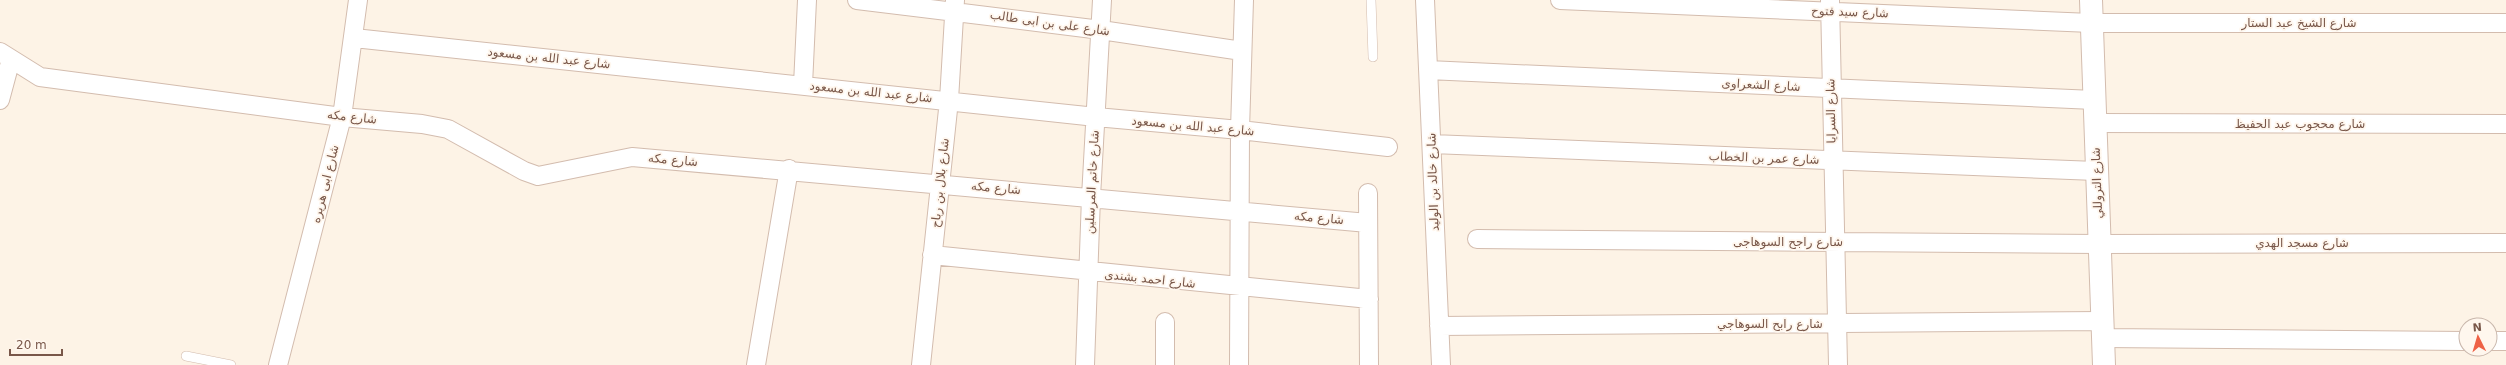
<svg xmlns="http://www.w3.org/2000/svg" width="2506" height="365" font-family="'DejaVu Sans',Vazirmatn,sans-serif">
	<style>
		.lines { fill: none; stroke-linecap: round; stroke-linejoin: round }
		.service-casing { stroke: #d3bcae; stroke-width: 10 }
		.minor-casing { stroke: #d3bcae; stroke-width: 20 }
		.tertiary-casing { stroke: #d3bcae; stroke-width: 24 }
		.service { stroke: #fff; stroke-width: 9 }
		.minor { stroke: #fff; stroke-width: 18 }
		.tertiary { stroke: #fff; stroke-width: 22 }
		.labels { text-anchor: middle; stroke-width: 3.5; stroke-linejoin: round; paint-order: stroke }
		.street-label { font-size: 12px; fill: #795749; stroke: #fff7ee }
	</style>
	<rect width="100%" height="100%" fill="#fdf3e6"/>
	<g class="lines">
		<defs>
			<path id="service" d="M1371,0L1373,57
				M186,356L231,365"/>
			<path id="minor" d="M857,0L1101,30L1242,51
				M1425,0L1441,365
				M1560,0L2091,23H2506
				M1830,1L1838,365
				M354,38L1096,117L1240,130L1388,147
				M0,52L40,77L342,117L422,124L448,129L524,171L538,176L632,157L1368,223
				M1428,70L2094,100
				M803,85L807,0
				M0,100L11,59
				M2095,123L2506,124
				M1432,144L2096,171
				M1368,193L1369,365
				M1477,239L2099,244L2506,243
				M932,255L1369,299
				M1439,326L2102,321
				M2102,338L2466,341
				M2490,341H2506
				M278,365L342,117L358,0
				M756,365L789,169
				M921,365L949,100L955,0
				M1085,365L1091,197L1102,0
				M1165,365V322
				M1239,365L1240,130L1244,0"/>
			<path id="tertiary" d="M2091,0L2104,365"/>
		</defs>
		<!-- service casing -->
		<use href="#service" class="service-casing"/>
		<!-- minor casing -->
		<use href="#minor" class="minor-casing"/>
		<!-- tertiary casing -->
		<use href="#tertiary" class="tertiary-casing"/>
		<!-- service -->
		<use href="#service" class="service"/>
		<!-- minor -->
		<use href="#minor" class="minor"/>
		<!-- tertiary -->
		<use href="#tertiary" class="tertiary"/>
	</g>
	<g class="labels">
		<!-- street labels -->
		<g class="street-label">
			<text transform="translate(1850 12) rotate(2)" y="4">شارع سيد فتوح</text>
			<text transform="translate(1050 23) rotate(8)" y="4">شارع على بن ابى طالب</text>
			<text x="2299" y="27">شارع الشيخ عبد الستار</text>
			<text transform="translate(549 58) rotate(6)" y="4">شارع عبد الله بن مسعود</text>
			<text transform="translate(1761 85) rotate(3)" y="4">شارع الشعراوى</text>
			<text transform="translate(871 92) rotate(6)" y="4">شارع عبد الله بن مسعود</text>
			<text transform="translate(1831 111) rotate(-91)" y="4">شارع السرايا</text>
			<text transform="translate(352 117) rotate(6)" y="4">شارع مكه</text>
			<text x="2300" y="128">شارع محجوب عبد الحفيظ</text>
			<text transform="translate(1193 126) rotate(5)" y="4">شارع عبد الله بن مسعود</text>
			<text transform="translate(1764 158) rotate(2)" y="4">شارع عمر بن الخطاب</text>
			<text transform="translate(673 160) rotate(5)" y="4">شارع مكه</text>
			<text transform="translate(1092 182) rotate(-87)" y="4">شارع خاتم المرسلين</text>
			<text transform="translate(1433 182) rotate(-92)" y="4">شارع خالد بن الوليد</text>
			<text transform="translate(940 183) rotate(-84)" y="4">شارع بلال بن رباح</text>
			<text transform="translate(2097 183) rotate(-92)" y="4">شارع التروللي</text>
			<text transform="translate(325 184) rotate(-76)" y="4">شارع ابى هريره</text>
			<text transform="translate(996 188) rotate(5)" y="4">شارع مكه</text>
			<text transform="translate(1319 218) rotate(5)" y="4">شارع مكه</text>
			<text x="1788" y="246">شارع راجح السوهاجى</text>
			<text x="2302" y="247">شارع مسجد الهدي</text>
			<text transform="translate(1150 279) rotate(6)" y="4">شارع احمد بشندى</text>
			<text x="1770" y="328">شارع رابح السوهاجي</text>
		</g>
	</g>
	<!-- north arrow -->
	<g transform="translate(2478 337) rotate(355)"><circle r="19" fill="#fff7ee" stroke="#c9b7ac"/>
	<path d="M0-3L7 15L0 10L-7 15Z" fill="#ee6145"/>
	<text y="-6" font-size="11" font-weight="bold" text-anchor="middle" fill="#795749">N</text>
	</g>
	<!-- scale -->
	<path d="M10 349v6h52v-6" fill="none" stroke="#795749" stroke-width="2"/>
	<text x="16" y="349" font-size="12" fill="#795749" stroke="#fff7ee" stroke-width="3" paint-order="stroke">20 m</text>
</svg>
